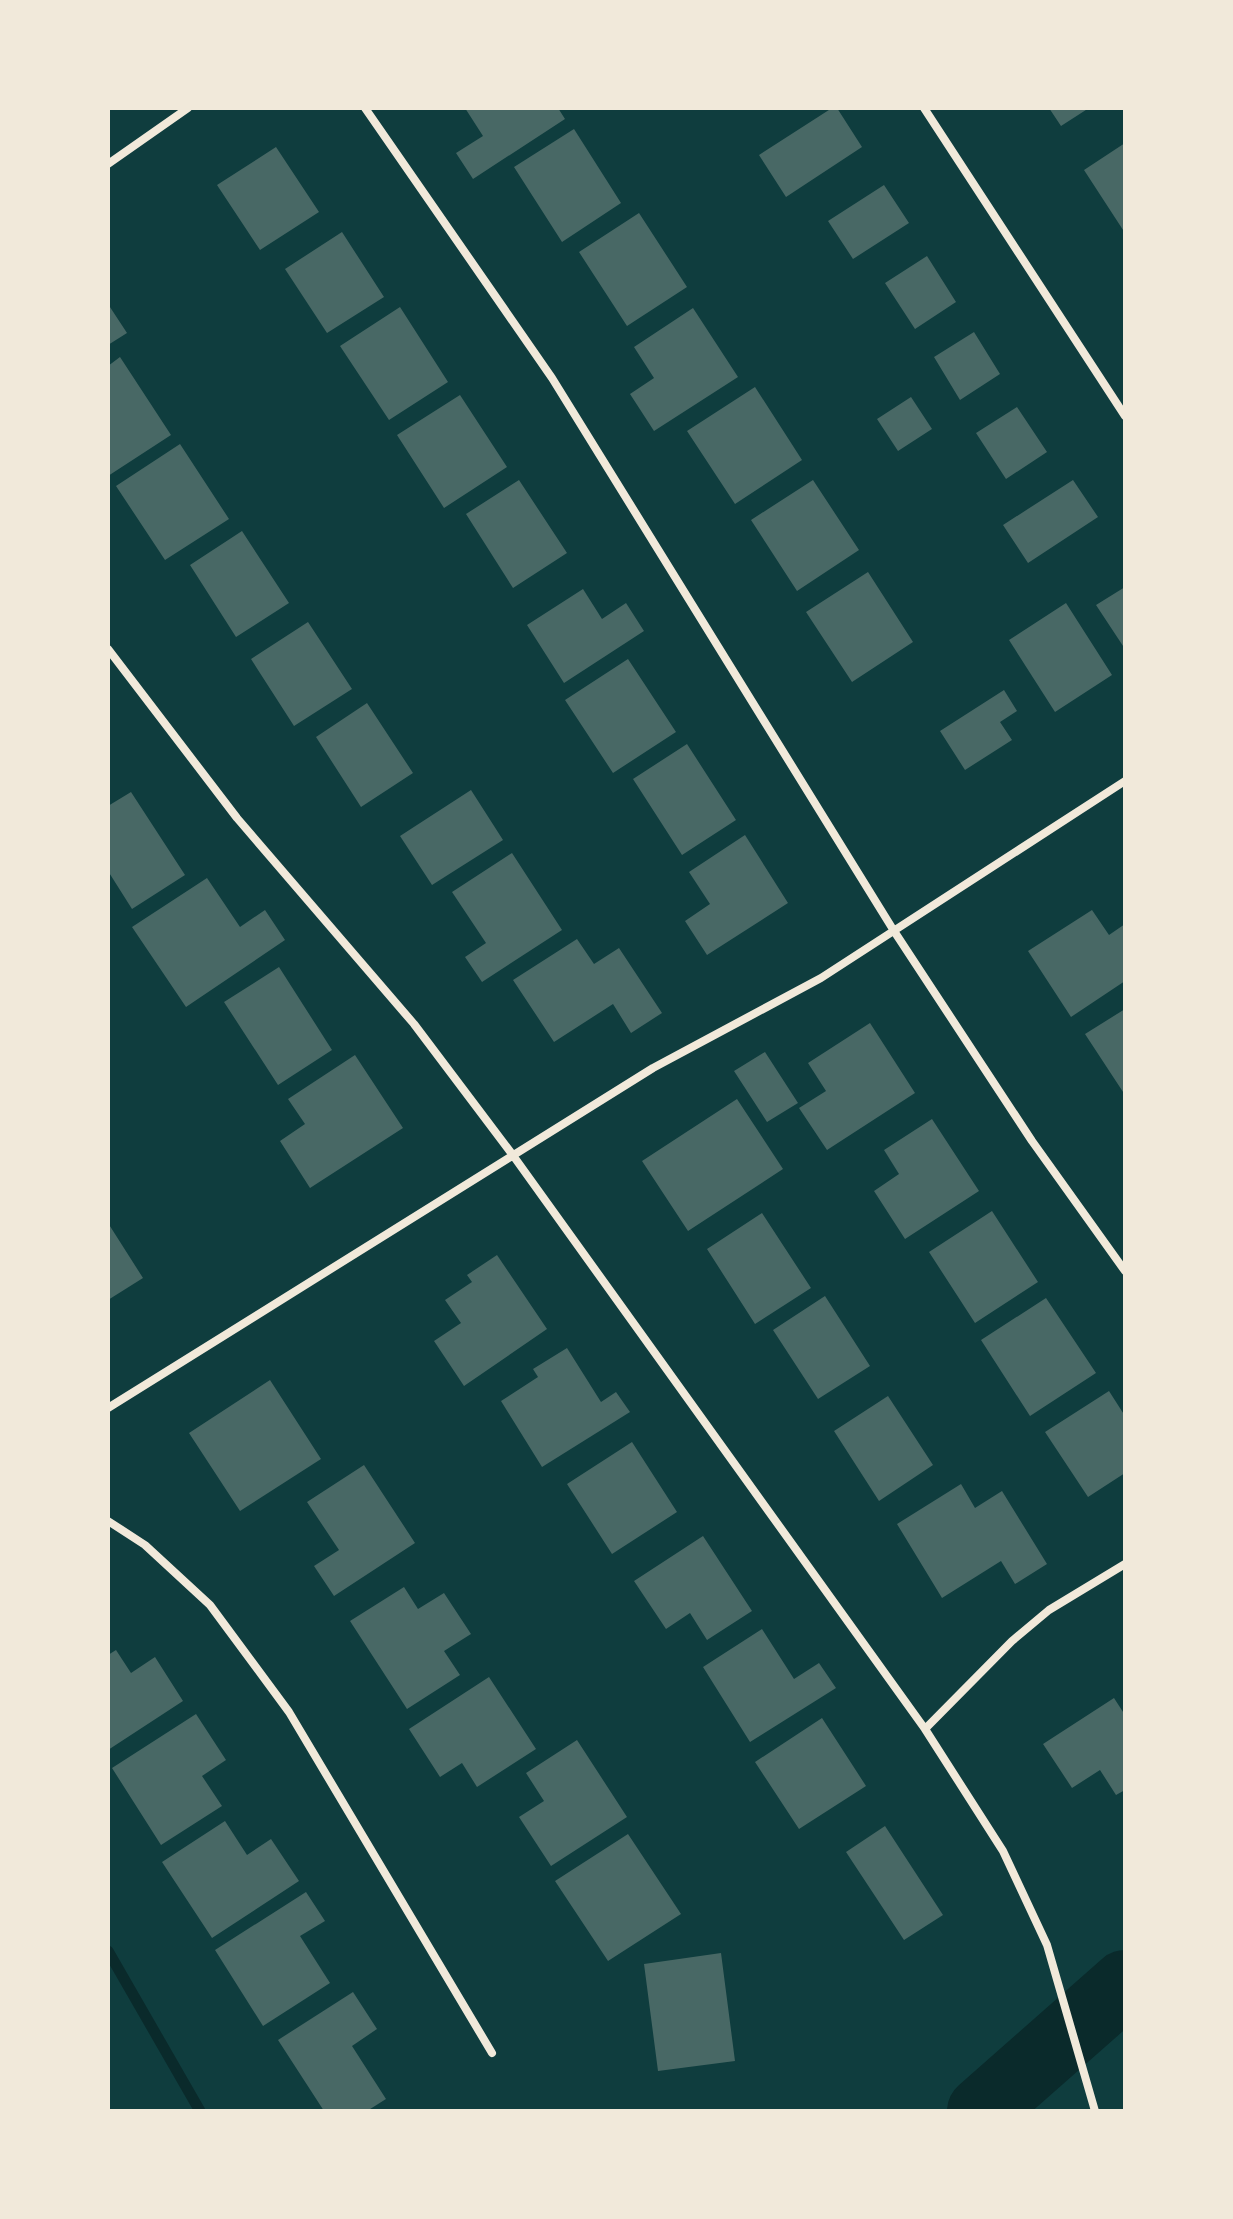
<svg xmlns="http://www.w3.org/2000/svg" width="1233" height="2219" font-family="'DM Sans',sans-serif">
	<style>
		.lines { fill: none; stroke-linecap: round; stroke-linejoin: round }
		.stream { stroke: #0a2a2b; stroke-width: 11 }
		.river { stroke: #0a2a2b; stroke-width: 68 }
		.building { fill: #486865 }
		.minor { stroke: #f1e9da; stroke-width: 8 }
	</style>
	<rect width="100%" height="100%" fill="#0f3d3e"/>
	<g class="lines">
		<!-- stream -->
		<path class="stream" d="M108,1951L200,2111"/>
		<!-- river -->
		<path class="river" d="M981,2111L1125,1984"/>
	</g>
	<!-- building -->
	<path class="building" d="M465,108H558L565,119L473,179L456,153L483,136Z
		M832,108H837L862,147L786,197L759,155Z
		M1049,108H1089L1061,126Z
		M574,129L621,203L562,242L514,167Z
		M1125,143V233L1084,170Z
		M276,147L319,212L260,250L217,185Z
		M884,185L909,223L853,259L828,221Z
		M639,213L687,287L627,326L579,252Z
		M342,232L384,297L327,333L285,269Z
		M927,256L956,302L915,329L885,283Z
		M108,304L127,333L108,345Z
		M400,307L448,382L389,420L340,346Z
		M693,308L738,377L654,431L630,394L654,378L634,347Z
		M974,332L1000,374L960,400L934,357Z
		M120,357L171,435L108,476V366Z
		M755,387L802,460L735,504L687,431Z
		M460,395L507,467L444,508L397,435Z
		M911,397L932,429L898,451L877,419Z
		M1017,407L1047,452L1006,479L976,433Z
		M180,444L229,519L165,560L116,486Z
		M519,480L567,553L513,588L466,514Z
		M813,480L859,550L797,591L751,520Z
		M1073,480L1098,517L1028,563L1003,525Z
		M242,531L289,603L236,637L190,565Z
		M868,572L913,642L852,682L806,612Z
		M1125,587V649L1096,605Z
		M583,589L602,619L626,603L644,631L564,683L527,625Z
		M1066,603L1112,675L1055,712L1009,640Z
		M308,622L352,689L294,726L251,659Z
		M628,659L676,732L613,773L565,700Z
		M1004,690L1017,711L1000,722L1012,740L965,770L940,731Z
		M367,703L413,773L361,807L316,737Z
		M687,744L736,820L682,855L633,779Z
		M471,790L503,840L432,885L400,836Z
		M131,792L185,875L132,909L108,871V806Z
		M745,835L788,903L707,955L685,921L710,904L689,872Z
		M512,853L562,930L482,982L465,957L486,943L452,892Z
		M207,878L240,927L265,910L285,940L186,1007L132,927Z
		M1092,910L1109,935L1125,924V981L1071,1017L1028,951Z
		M577,939L594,964L619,948L662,1013L631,1033L613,1004L554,1042L513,980Z
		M279,967L332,1050L278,1085L224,1002Z
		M1125,1009V1095L1085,1034Z
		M870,1023L915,1093L827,1150L799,1108L826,1091L808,1063Z
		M765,1052L798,1103L767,1122L734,1071Z
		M355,1055L403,1128L310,1188L280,1141L305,1124L288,1099Z
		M737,1099L783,1169L688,1231L642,1161Z
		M932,1119L979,1191L905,1239L874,1191L899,1174L884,1150Z
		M992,1211L1038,1282L975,1323L929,1252Z
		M762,1213L811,1288L755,1324L707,1249Z
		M108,1223L143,1278L108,1300Z
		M497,1255L547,1329L464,1386L434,1341L461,1323L445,1300L472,1282L467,1275Z
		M825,1296L870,1366L818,1399L773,1330Z
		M1046,1298L1096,1373L1030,1416L981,1340Z
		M567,1348L601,1402L616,1392L630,1412L542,1467L501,1401L538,1377L533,1369Z
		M270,1380L321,1459L240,1511L189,1433Z
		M1109,1391L1125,1416V1473L1088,1497L1045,1432Z
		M888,1396L933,1465L879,1501L834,1431Z
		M632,1442L677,1512L612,1554L567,1484Z
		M364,1465L415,1543L334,1596L314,1566L339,1550L307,1502Z
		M961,1484L975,1508L1002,1491L1047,1564L1015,1584L1001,1561L942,1598L897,1524Z
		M703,1536L752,1611L707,1640L690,1613L666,1629L634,1581Z
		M404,1587L418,1609L444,1593L471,1634L444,1651L460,1675L407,1709L350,1621Z
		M762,1629L794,1679L819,1663L836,1688L750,1742L703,1667Z
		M116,1650L131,1673L155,1657L183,1701L108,1750V1655Z
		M489,1677L536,1749L477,1787L462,1763L440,1777L409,1729Z
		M1114,1698L1125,1715V1790L1116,1795L1100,1770L1072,1788L1043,1744Z
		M196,1714L226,1760L202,1776L222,1806L161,1845L112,1768Z
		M822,1718L866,1786L799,1829L755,1762Z
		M577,1740L627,1817L551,1866L519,1817L544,1801L526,1773Z
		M225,1821L247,1855L271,1839L299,1881L212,1938L162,1862Z
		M885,1826L943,1915L904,1940L846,1852Z
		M628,1834L681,1914L608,1961L555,1881Z
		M306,1892L325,1921L300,1936L330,1983L263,2026L215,1950Z
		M721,1953L735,2061L658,2071L644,1964Z
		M353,1992L377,2029L352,2046L386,2099L367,2111H324L278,2040Z"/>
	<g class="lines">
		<!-- minor -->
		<path class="minor" d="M365,108L552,378L894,931L1032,1141L1125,1271
			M924,108L1125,416
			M108,164L188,108
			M108,649L237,818L414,1024L512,1154L925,1729L1003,1851L1047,1945L1095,2111
			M108,1408L653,1068L821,978L1125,781
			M108,1521L145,1545L210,1605L289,1712L492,2053
			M925,1729L1012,1641L1049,1610L1125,1564"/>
	</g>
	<!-- border -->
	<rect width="1233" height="2219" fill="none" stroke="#f1e9da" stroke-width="220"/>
</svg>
